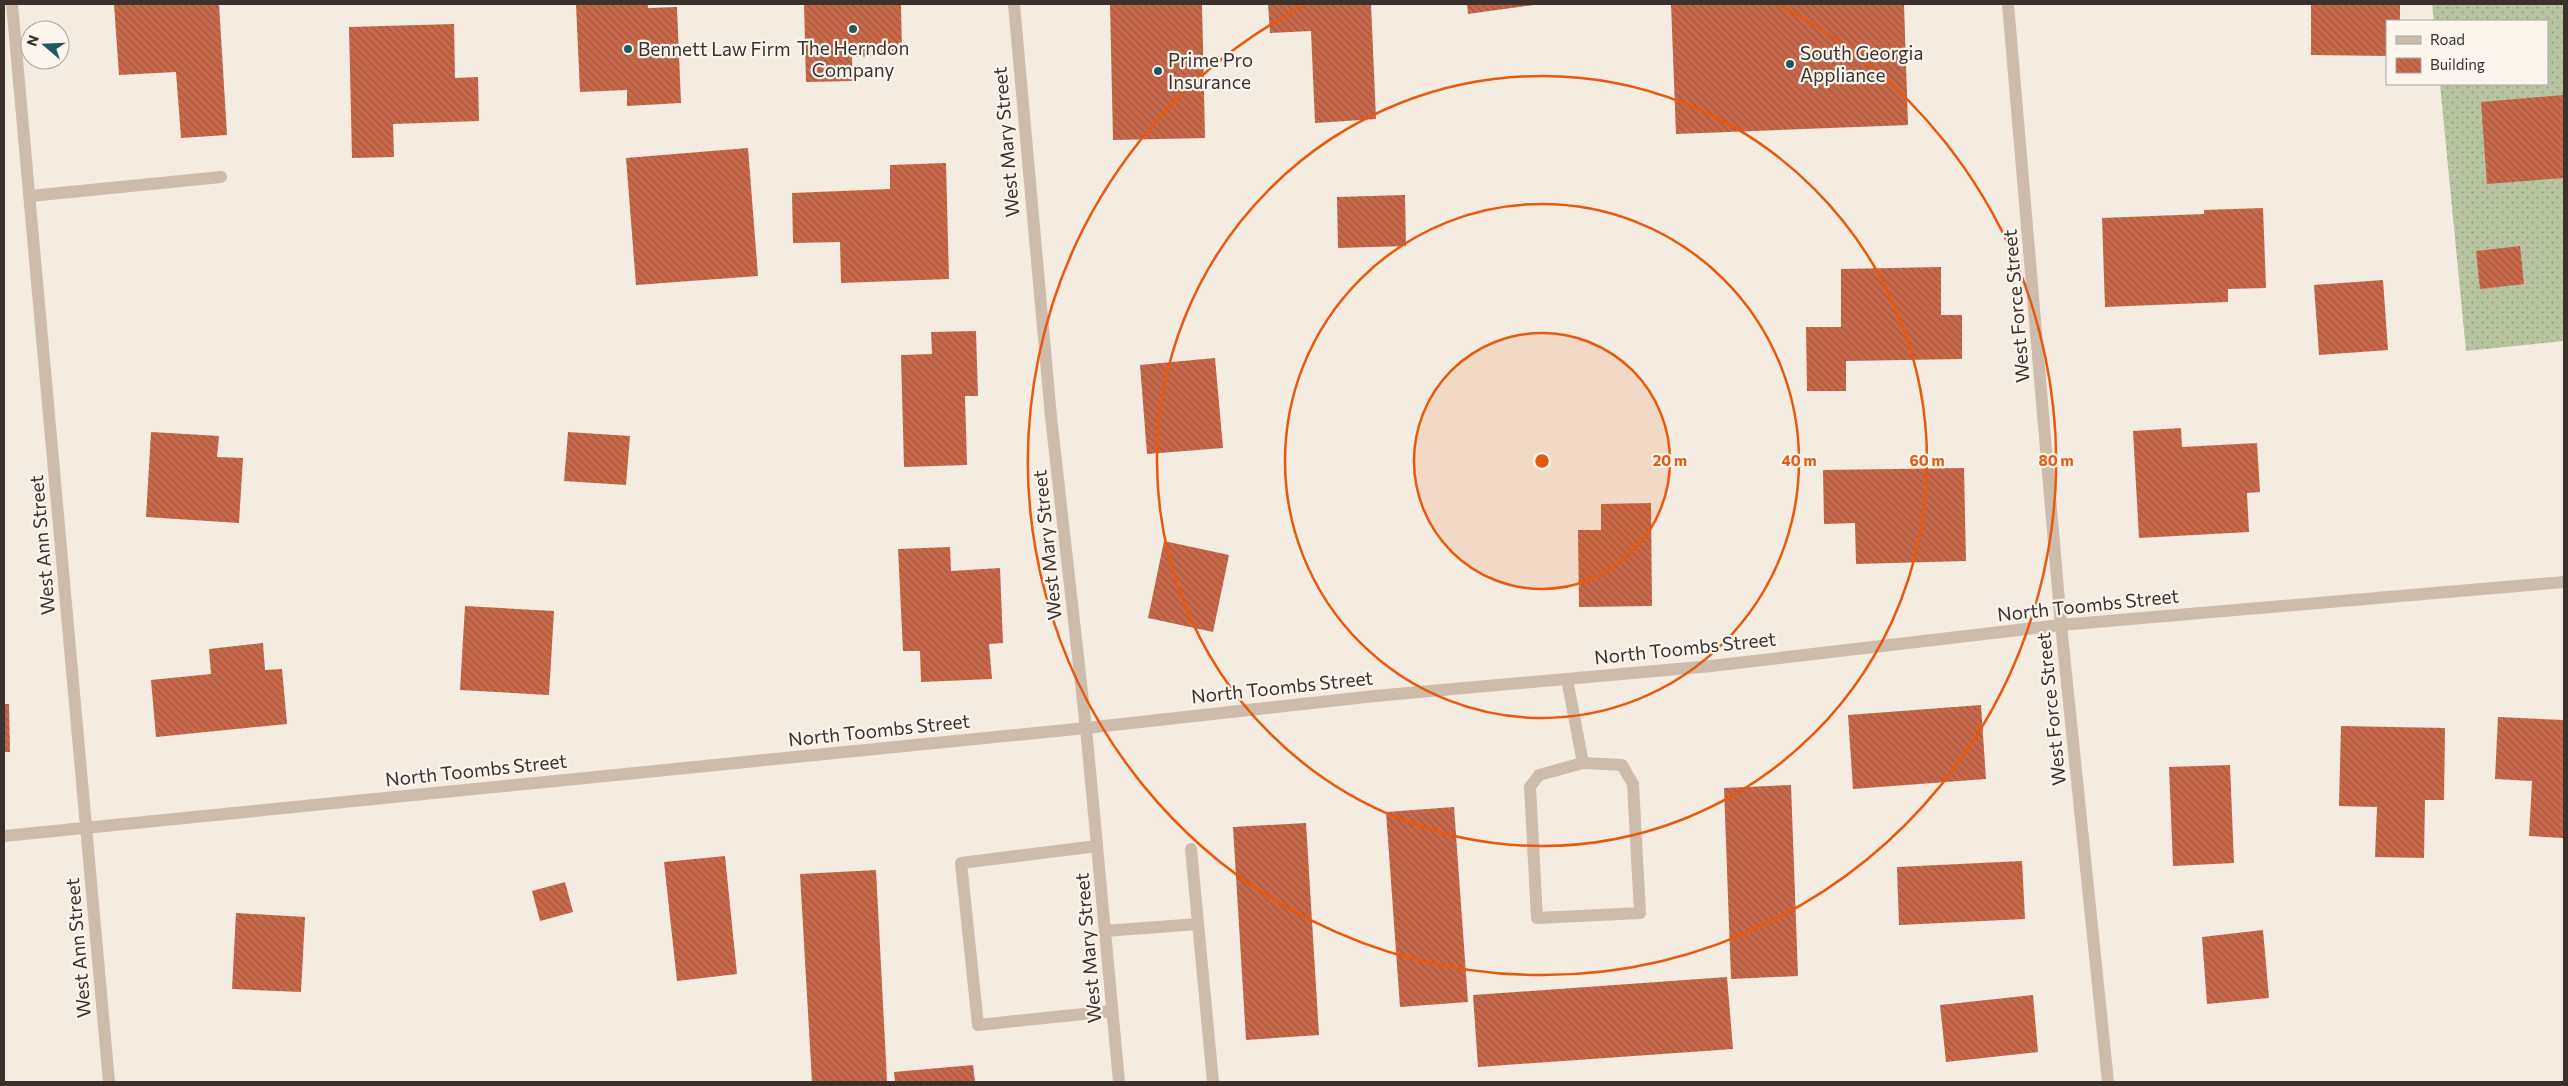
<svg xmlns="http://www.w3.org/2000/svg" width="2568" height="1086" font-family="Commissioner,sans-serif">
	<style>
		.garden { fill: url(#garden-dots) }
		.building { fill: url(#building-back-hatch) }
		.lines { fill: none; stroke-linecap: round; stroke-linejoin: round }
		.lane { stroke: #cdbbac; stroke-width: 12 }
		.street { stroke: #cdbbac; stroke-width: 12 }
		.ring { fill: none; stroke: #e8590c; stroke-width: 2.5 }
		.poi-dot { fill: #1f5a5e; stroke: #fbf5ee; stroke-width: 2 }
		.labels { text-anchor: middle; stroke-width: 4.5; stroke-linejoin: round; paint-order: stroke }
		.poi-label { font-size: 19px; fill: #3b302b; stroke: #fbf5ee; text-anchor: start }
		.street-label { font-size: 19px; fill: #3b302b; stroke: #fbf5ee }
		.centre { fill: #e8590c; stroke: #fbf5ee; stroke-width: 2.5 }
		.ring-label { font-size: 15px; text-anchor: middle; font-weight: bold; fill: #e8590c; stroke: #fbf5ee; stroke-width: 4.5; stroke-linejoin: round; paint-order: stroke }
	</style>
	<defs>
		<pattern id="garden-dots" width="8" height="8" patternUnits="userSpaceOnUse" patternTransform="scale(1.25)"><rect width="8" height="8" fill="#b8c4a0"/><path d="M2 2h.1M6 6h.1" fill="none" stroke="#97a083" stroke-width="1.8" stroke-linecap="round"/></pattern>
		<pattern id="building-back-hatch" width="6" height="6" patternUnits="userSpaceOnUse" patternTransform="scale(1.25)"><rect width="6" height="6" fill="#c8694b"/><path d="M-1 5l2 2M0 0l6 6M5-1l2 2" fill="none" stroke="#a4573f"/></pattern>
	</defs>
	<rect width="100%" height="100%" fill="#f4ebe1"/>
	<!-- garden -->
	<path class="garden" d="M2432,4H2564V341L2466,351L2440,84H2547V21H2434Z"/>
	<!-- building -->
	<path class="building" d="M114,4H219L227,135L181,138L176,72L119,75Z
		M576,4H648V8L677,7L681,103L627,106V90L580,92Z
		M804,4H901L902,55L852,57L853,81L806,82Z
		M1110,4H1202L1205,138L1113,140Z
		M1268,4H1371L1376,119L1315,123L1311,31L1270,33Z
		M1467,4H1534V5L1468,14Z
		M1671,4H1904L1908,125L1676,134Z
		M2311,4H2400V21H2387V56L2311,55Z
		M454,24L455,78L478,77L479,121L393,124L394,157L352,158L349,27Z
		M2564,95V178L2487,184L2481,102Z
		M748,148L758,276L636,285L626,158Z
		M946,163L949,279L841,283L840,242L793,243L792,193L890,189V165Z
		M1405,195L1406,246L1338,248L1337,197Z
		M2263,208L2266,288L2228,289V302L2105,307L2102,218L2204,214V210Z
		M2520,246L2524,284L2480,289L2476,251Z
		M1941,267V315H1962V359L1846,361V391H1807L1806,327H1841V269Z
		M2383,280L2388,350L2319,355L2314,285Z
		M976,331L978,396H965L967,465L904,467L901,355L932,354L931,332Z
		M1215,358L1223,448L1147,454L1140,365Z
		M2181,428L2182,447L2257,443L2260,492L2247,493L2249,532L2139,538L2133,431Z
		M151,432L219,436L217,457L243,458L239,523L146,517Z
		M568,432L630,436L626,485L564,481Z
		M1964,468L1966,561L1856,564L1855,523L1824,524L1823,470Z
		M1651,503L1652,606L1579,607L1578,530H1601V504Z
		M1164,541L1229,555L1213,632L1148,618Z
		M950,547L951,571L1000,568L1003,643L989,644L992,679L921,682L920,651H903L898,549Z
		M465,606L554,611L549,695L460,690Z
		M263,643L265,670L282,669L287,724L156,737L151,680L211,674L209,649Z
		M4,704H9L10,752H4Z
		M1981,705L1986,779L1853,789L1848,715Z
		M2498,717L2564,720V838L2529,836L2532,781L2495,779Z
		M2341,726L2445,728L2444,800H2425L2424,858L2375,857L2377,807L2339,806Z
		M2230,765L2234,863L2173,866L2169,767Z
		M1791,785L1798,976L1731,979L1724,788Z
		M1454,807L1468,1002L1400,1007L1386,812Z
		M1306,823L1319,1035L1246,1040L1233,827Z
		M725,856L737,974L677,981L664,862Z
		M2022,861L2025,919L1899,925L1897,867Z
		M876,870L887,1081L812,1082L800,874Z
		M565,882L573,912L540,921L532,891Z
		M236,913L305,917L301,992L232,989Z
		M2263,930L2269,998L2207,1004L2202,937Z
		M1727,977L1733,1049L1478,1067L1473,995Z
		M2033,995L2038,1052L1946,1062L1940,1005Z
		M973,1065L975,1082H895L894,1072Z"/>
	<g class="lines">
		<!-- lane -->
		<path class="lane" d="M30,196L221,177
			M1567,679L1583,763L1539,775L1530,787L1537,918L1640,913L1633,784L1622,765L1583,763
			M1097,846L961,863L978,1025L1112,1011
			M1191,849L1213,1082
			M1105,931L1198,924"/>
		<!-- street -->
		<path class="street" d="M12,4L109,1082
			M1014,4L1051,417L1086,728L1119,1082
			M2008,4L2061,625L2108,1082
			M4,836L1086,728L1375,696L1711,666L2061,625L2564,582"/>
	</g>
	<!-- distance rings -->
	<circle cx="1542" cy="461" r="128" fill="#e8590c" fill-opacity=".12"/>
	<g class="ring">
		<circle cx="1542" cy="461" r="128"/>
		<circle cx="1542" cy="461" r="257"/>
		<circle cx="1542" cy="461" r="385"/>
		<path d="M1779 5A514 514 0 1 1 1305 5"/>
	</g>
	<!-- markers -->
	<g class="poi-dot">
		<circle cx="853" cy="29" r="5"/>
		<circle cx="628" cy="49" r="5"/>
		<circle cx="1790" cy="64" r="5"/>
		<circle cx="1158" cy="71" r="5"/>
	</g>
	<g class="labels">
		<!-- poi labels -->
		<g class="poi-label">
			<text x="853" y="55" text-anchor="middle">The Herndon<tspan x="853" dy="22">Company</tspan></text>
			<text x="638" y="56">Bennett Law Firm</text>
			<text x="1800" y="60">South Georgia<tspan x="1800" dy="22">Appliance</tspan></text>
			<text x="1168" y="67">Prime Pro<tspan x="1168" dy="22">Insurance</tspan></text>
		</g>
		<!-- street labels -->
		<g class="street-label">
			<text transform="translate(1006 142) rotate(-95)" y="7">West Mary Street</text>
			<text transform="translate(2016 306) rotate(-95)" y="7">West Force Street</text>
			<text transform="translate(42 545) rotate(-95)" y="7">West Ann Street</text>
			<text transform="translate(1047 545) rotate(-96)" y="7">West Mary Street</text>
			<text transform="translate(2088 605) rotate(-6)" y="7">North Toombs Street</text>
			<text transform="translate(1685 648) rotate(-6)" y="7">North Toombs Street</text>
			<text transform="translate(1282 687) rotate(-6)" y="7">North Toombs Street</text>
			<text transform="translate(2051 709) rotate(-96)" y="7">West Force Street</text>
			<text transform="translate(879 730) rotate(-6)" y="7">North Toombs Street</text>
			<text transform="translate(476 770) rotate(-6)" y="7">North Toombs Street</text>
			<text transform="translate(78 948) rotate(-95)" y="7">West Ann Street</text>
			<text transform="translate(1088 948) rotate(-95)" y="7">West Mary Street</text>
		</g>
	</g>
	<circle cx="1542" cy="461" r="8" class="centre"/>
	<g class="ring-label">
		<text x="1670" y="466">20 m</text>
		<text x="1799" y="466">40 m</text>
		<text x="1927" y="466">60 m</text>
		<text x="2056" y="466">80 m</text>
	</g>
	<!-- border -->
	<rect width="2568" height="1086" fill="none" stroke="#3b302b" stroke-width="10"/>
	<!-- legend -->
	<rect x="2386" y="20" width="162" height="65" fill="#fbf5ee" stroke="#aea6a0"/>
	<rect x="2396" y="36" width="25" height="8" fill="#cdbbac" stroke="#aea6a0"/>
	<text x="2430" y="45" font-size="15" fill="#3b302b">Road</text>
	<rect x="2396" y="58" width="25" height="15" fill="url(#building-back-hatch)" stroke="#aea6a0"/>
	<text x="2430" y="70" font-size="15" fill="#3b302b">Building</text>
	<!-- north arrow -->
	<g transform="translate(45 45) rotate(289)"><circle r="24" fill="#fbf5ee" stroke="#aea6a0"/>
	<path d="M0-4L9 19L0 12L-9 19Z" fill="#1f5a5e"/>
	<text y="-8" font-size="14" font-weight="bold" text-anchor="middle" fill="#3b302b">N</text>
	</g>
</svg>
